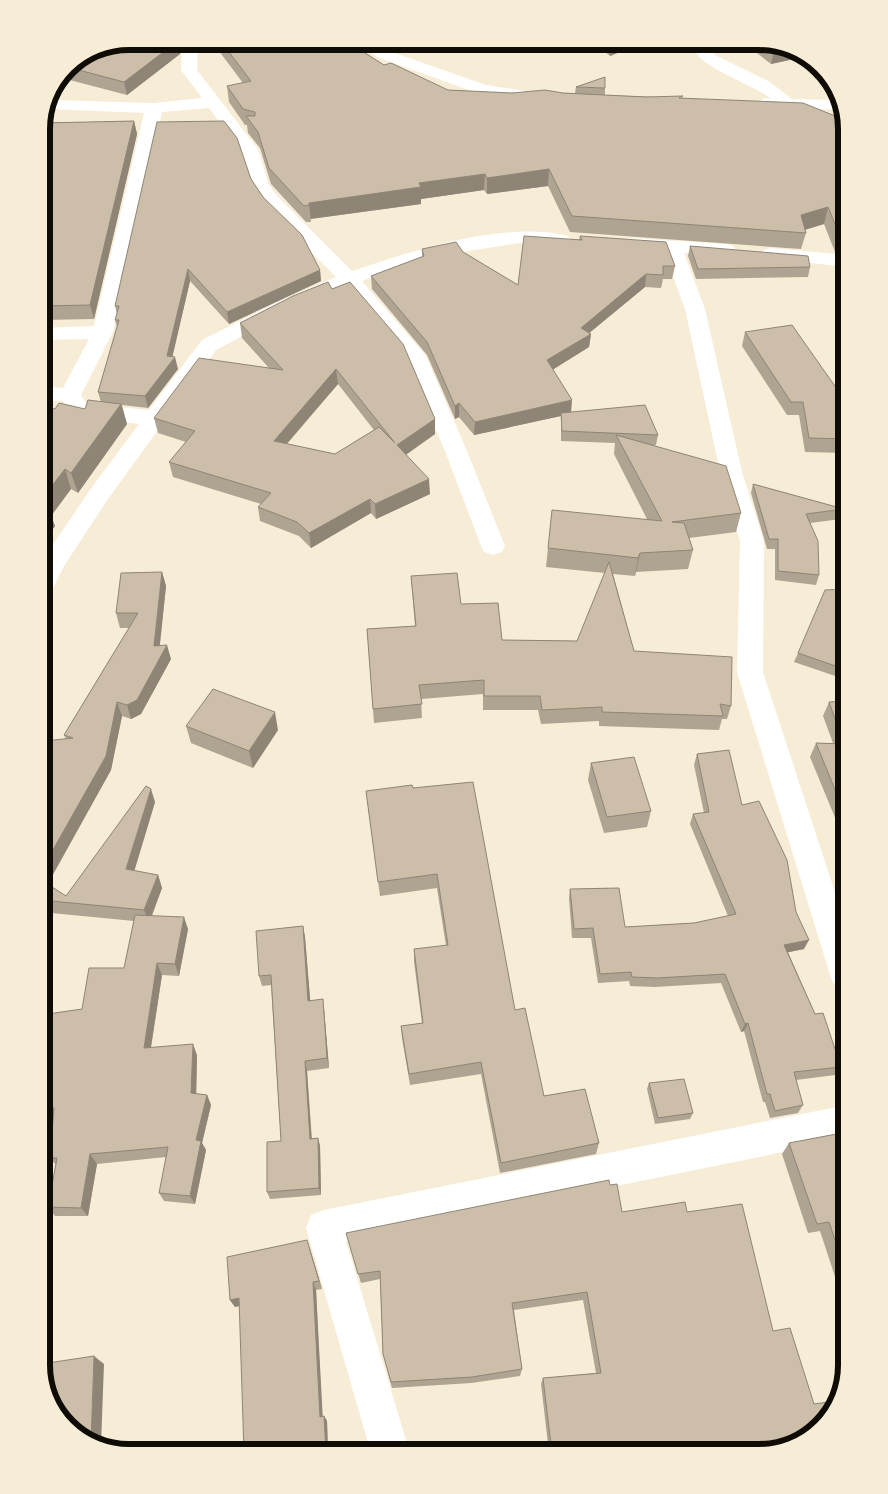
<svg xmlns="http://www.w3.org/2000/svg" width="888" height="1494" font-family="Signika,sans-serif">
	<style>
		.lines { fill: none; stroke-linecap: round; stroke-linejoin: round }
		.street { fill: #fff; fill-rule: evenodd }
		.wall { fill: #afa391; fill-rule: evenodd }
		.shaded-wall { fill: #8f8576 }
		.building { fill: #ccbea9; stroke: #8f8576; fill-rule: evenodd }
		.rim { fill: none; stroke: #0f0c05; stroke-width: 6 }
	</style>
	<rect width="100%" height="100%" fill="#f7ecd5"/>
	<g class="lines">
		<!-- street -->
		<path class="street" d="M700,42H718L712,48L715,55L770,82L792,99L840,100L842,110L762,107L760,103L762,99L770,98C751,84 708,70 696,53V47Z
			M363,45H381L389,51L486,85L545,94L551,95L553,99L551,103L545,104L477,93L377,57Z
			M182,47H198L197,70L258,149L269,185L280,199L352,271C412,251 505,220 568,236L571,240L568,244L561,246L520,243L431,257L362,281L426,356L467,451L505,546L502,552L493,555L484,552L481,546L445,451L405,358L346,288L294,309L216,350L108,499L64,566L50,594L41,597V562L92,487L139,424L80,417L72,415L63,401L41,400V386L63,388L89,339L41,340V328L94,326L144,113L48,109L52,100L154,103L202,98L181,70ZM209,108L240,149L254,190L266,207L336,277L280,301L202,340L149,410L87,404L81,395L113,332L162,112Z
			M631,238L726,244L733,246L736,250L733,254L726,256L684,253L705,309L742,472L764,541L763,672L847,929V992L836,988L831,978L737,672L740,541L720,472L685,309L664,252L624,248L621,244L624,240Z
			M771,248L847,255V267L764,258L761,254L764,250Z
			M847,1105V1139L346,1241L410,1453H371L306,1228L311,1215L324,1210Z"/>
	</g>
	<!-- wall -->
	<path class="wall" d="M765,41L808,56L771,64L743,42Z
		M594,43H641L610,56Z
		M359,45L362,51L384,65L448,90L512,93H575L576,87L605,88V95L683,98L836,117L840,101L847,129V281L842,268L846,253L835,252L824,224L805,230L806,233L801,249L570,232L548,186L487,194L484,190L421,199V204L310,219L311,222H306L271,184L260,148L248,133L247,125H245L229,102L227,86L243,83L216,47Z
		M181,47L180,54L127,95L62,78L67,67L96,48Z
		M134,121L137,134L94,319L41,320V123Z
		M251,179L263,197L320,270L321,281L229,324L190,281L172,357L178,369L148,408L122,405L127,424L78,493L71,489L51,516L55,526L41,545L55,409H85L101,402L98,392L117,327L115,320L117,314L115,306Z
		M580,236L675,266L672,279H663L661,288L645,287L589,333L591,334L589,347L553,369L571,412L658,435L656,445H653L741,513L736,532L689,538L693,550L688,569L636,572L635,576L613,574L634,651L731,706L727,719H722L719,730L599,726V721L541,724L538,710H483V694L421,699L422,718L374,723L367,629L415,626L412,590L411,576L461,604L502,640L577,641L605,573L546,567L548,548L647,519L614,454L615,443L561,441V416L474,435L459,417L455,419L427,355L372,289L371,276L422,257V249L463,252L518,285L579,240Z
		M690,246L810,267L808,277L696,279L688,256Z
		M332,289L435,419V434L406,455L430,494L376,519L371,513L311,548L299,536L260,521L258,507L261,504L173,477L169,462L186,442L158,433L154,418L269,368L242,338L240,323ZM338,384L374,430L335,454L287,444Z
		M745,332L847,408V453L805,452L799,415H787L742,346Z
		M753,484L844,509L841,519L810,523L819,575L816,585L775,580V549H767L751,493Z
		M162,572L166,586L160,645L171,659L141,714L131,719L122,716L111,770L48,884L66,896L155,802L134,871L158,875L162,888L152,916L188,929L179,976L162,975L151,1048L197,1055L196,1094L207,1095L211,1105L202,1143L206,1150L195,1204L164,1201L159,1193L166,1157L97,1164L88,1216H55L48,1207L56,1165L50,1158L53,1120L41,1122V1015L82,1009L124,968L134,921L41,912V775L66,739L64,735L129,628H120L116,613Z
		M847,589V680L794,662L798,653Z
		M847,701V838L843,825H838L810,757L816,743H833L823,716L829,702Z
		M186,726L278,730L253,768L191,743Z
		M697,754L742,805L796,912L804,949L788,952L815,1014L841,1067L835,1075L796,1080L803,1105L798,1113L770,1118L765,1102H763L744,1031L741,1032L721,983L655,987L630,986L629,981L598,983L591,938H572L569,898L570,889L625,927L694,923L728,916L690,824L693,814L704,813L694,765Z
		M591,763L651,811L647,827L604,833L588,780Z
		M413,788L515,1010L544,1096L599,1143L596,1154L500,1173L481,1074L410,1085L402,1038L401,1026L422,1023L414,962V949L446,946L437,888L380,896L366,791Z
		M303,926L305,937L310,1000L324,1009L329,1068L307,1071L312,1139L318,1138L320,1146L321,1195L270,1199L267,1192L281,1141L271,985L262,986L259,976Z
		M649,1083L693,1113L690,1119L655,1124L647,1089Z
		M847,1132V1350L835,1315L845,1307L820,1231L808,1233L782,1154L789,1143Z
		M610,1185L622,1212L759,1453H549L541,1384L543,1378L596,1373L583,1300L514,1310L522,1369L520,1376L471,1383L392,1388L383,1354L380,1279L361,1283L346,1233Z
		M307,1240L322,1289L316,1290L322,1416H324L327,1421L328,1453L239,1306L235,1307L230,1300Z"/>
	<!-- shaded-wall -->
	<path class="shaded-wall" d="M611,43H641L610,56Z
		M170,47H181L180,54L127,95L124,82Z
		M786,48L808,56L771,64L774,51Z
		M134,121L137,134L94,319L90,305Z
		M549,169L548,186L487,194V178Z
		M485,174L484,190L421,199V204L310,219L311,222L309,203L419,183Z
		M828,207L824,224L797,232L801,215Z
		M188,269L190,281L171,363L175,357L178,369L148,408L145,396L167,356Z
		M320,270L321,281L229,324L227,312Z
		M646,274L645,287L582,339L591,334L589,347L546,374L547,360L581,328Z
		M336,369L338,384L276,456L274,441Z
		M572,400L571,414L561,413V416L474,435L475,422Z
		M459,403V417L455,419V406Z
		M121,404L127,424L78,493L71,473Z
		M435,419V434L398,460L397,445Z
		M65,469L71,489L51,516L55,526L41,545V500Z
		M429,479L430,494L376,519L375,504Z
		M370,499L371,513L311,548L309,533Z
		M640,553L636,572L635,576L638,558Z
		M162,572L166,586L158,660L154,646Z
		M167,645L171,659L141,714L131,719L127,705Z
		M117,702L122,716L111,770L44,890L41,884V871Z
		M275,712L278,730L253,768L249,751Z
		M151,789L155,802L131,882L126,869Z
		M158,875L162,888L149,922L144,910Z
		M184,917L188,929L179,976L175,964Z
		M303,926L305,937L311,1010L308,1001Z
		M809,940L804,949L780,954L784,945Z
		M157,963L162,975L149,1059L144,1048Z
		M323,999L324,1009L329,1068L327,1058Z
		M748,1023L744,1031L741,1032L745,1024Z
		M193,1044L197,1055L196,1103L191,1093Z
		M305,1061L307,1071L312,1147L310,1139Z
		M207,1095L211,1105L202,1143L206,1150L195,1204L190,1196L196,1140Z
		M318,1138L320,1146L321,1195L319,1188Z
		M90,1154L97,1164L88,1216L81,1208Z
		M307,1240L310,1249L322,1289L319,1281Z
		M313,1282L316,1290L323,1422L320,1417Z
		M239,1298L243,1305L235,1307L230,1300Z
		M94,1356L104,1364L101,1445L91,1442Z
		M324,1416L327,1421L328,1453H326Z"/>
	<!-- building -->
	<path class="building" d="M762,41H765L786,48L774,51Z
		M359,45L362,51L384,65L391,63L448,90L512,93L545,90L563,93L646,97L683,96L679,98L803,103L845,120L847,129V236H840L828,207L801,215L806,233L572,216L549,169L487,178L485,174L419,183L421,187L309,203V205L304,206L269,168L258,132L246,116H255V112L243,109L227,86L251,81L225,47Z
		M170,47L124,82L67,67L96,48Z
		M605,77V88L576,87Z
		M134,121L90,305L41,306L42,123Z
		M224,121L237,138L251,179L263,197L302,235L320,270L227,312L188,269L167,356L175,357L145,396L98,392L119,320H115L119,306H115L157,122Z
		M524,236L582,240L580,236L666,242L675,266H663V275L646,274L581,328L591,334L547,360L572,400L475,422L459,403L455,406L427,342L371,276L424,256L422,249L456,242L463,252L518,285Z
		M690,246L808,256L810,267L698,269Z
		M328,282L332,289L350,282L403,344L435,419L397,445L429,479L375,504L370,499L309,533L297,522L258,507L271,493L169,462L195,431L154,418L199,358L283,370L240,323L293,296ZM336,369L395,443L379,427L335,454L274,441Z
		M792,325L844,399L847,408V439L809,438L803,402H791L745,332Z
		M88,400L121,404L71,473L65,469L41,500V406L55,409L59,403L85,409Z
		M645,405L658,435L562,431L561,413Z
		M616,435L726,466L741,513L672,522L684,523L693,550L640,553L638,558L548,548L552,510L662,521Z
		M753,484L844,509L806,514L818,541L819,575L778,571V539H769Z
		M41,505L48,507L41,515Z
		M609,562L634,651L732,657L731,706L720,704L723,716L602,712V707L542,710L540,696H484V680L419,685L422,704L373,709L367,629L416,626L411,576L457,573L461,604L498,603L502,640L577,641Z
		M162,572L154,646L167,645L137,700L127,705L117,702L106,756L41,871V775L45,741L73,738L64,735L138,613H116L121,573Z
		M847,589V670L798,653L825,590Z
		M213,689L275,712L249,751L186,726Z
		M847,701V812H844L816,743L844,744L829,702Z
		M729,750L742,805L759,801L787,860L796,912L809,940L784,945L815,1014L823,1013L841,1067L794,1072L803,1105L775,1111L770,1094H767L748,1023L745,1024L725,974L657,978L632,977L631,972L600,974L593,928L574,929L570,889L619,888L625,927L694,923L736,914L693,814L709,812L697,754Z
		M634,757L651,811L607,817L591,763Z
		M473,782L515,1010L525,1008L544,1096L585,1089L599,1143L501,1163L481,1062L409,1074L401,1026L423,1023L414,949L448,945L437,874L378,882L366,791L412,785L413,788Z
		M146,786L151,789L126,869L158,875L144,910L41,900V880L66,896Z
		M135,915L184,917L175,964L157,963L144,1048L193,1044L191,1093L207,1095L196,1140L201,1141L190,1196L159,1193L168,1147L90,1154L81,1208L48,1207L57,1158H50L54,1108L41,1111V1015L82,1009L89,968H124Z
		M303,926L308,1001L323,999L327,1058L305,1061L310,1139L318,1138L319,1188L267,1192V1142L281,1141L271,975L259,976L256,931Z
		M684,1079L693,1113L658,1118L649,1083Z
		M847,1132V1276L829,1222L817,1224L789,1143Z
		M609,1180L610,1185L617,1184L622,1212L685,1202L687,1212L742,1204L773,1331L790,1328L814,1404L836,1401L832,1414L798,1444L759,1453H552L543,1378L601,1373L587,1292L512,1303L522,1369L472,1377L391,1382L383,1354L380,1271L358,1274L346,1233Z
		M307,1240L319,1281L313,1282L320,1417L324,1416L326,1453H244L239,1298L230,1300L227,1257Z
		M94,1356L91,1442L80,1438L50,1404L41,1364Z"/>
	<!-- crop -->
	<path d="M0 0H888V1494H0ZM129 50H759A79 79 0 0 1 838 129V1365A79 79 0 0 1 759 1444H129A79 79 0 0 1 50 1365V129A79 79 0 0 1 129 50Z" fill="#f7ecd5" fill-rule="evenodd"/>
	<path class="rim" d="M129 50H759A79 79 0 0 1 838 129V1365A79 79 0 0 1 759 1444H129A79 79 0 0 1 50 1365V129A79 79 0 0 1 129 50Z"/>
</svg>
